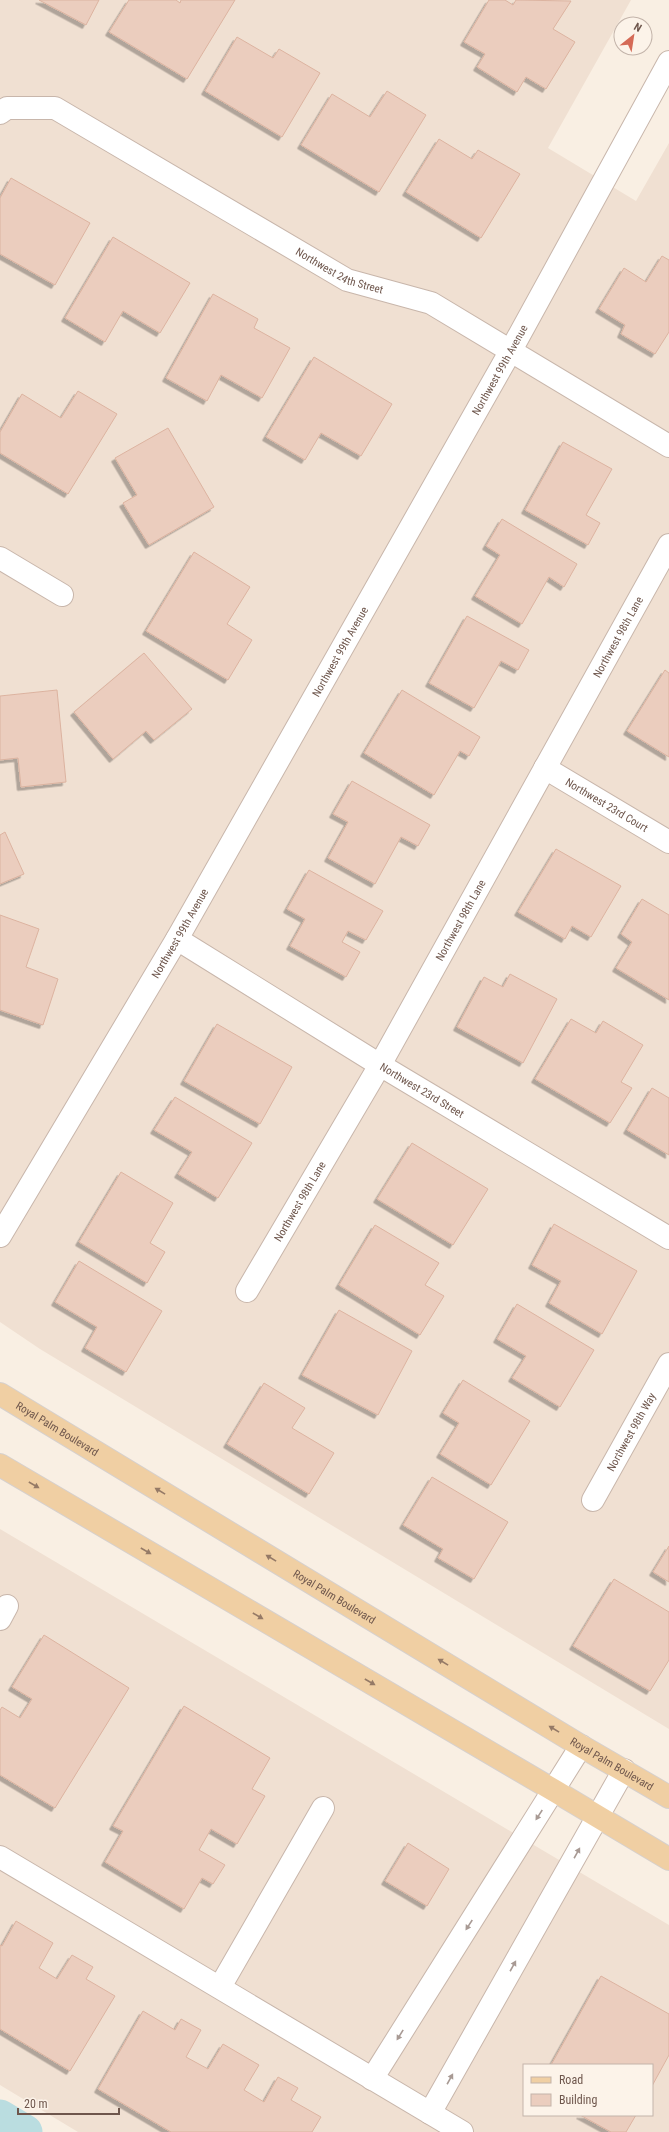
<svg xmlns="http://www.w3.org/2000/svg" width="669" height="2132" font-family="'Roboto Condensed',sans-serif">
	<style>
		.residential { fill: #f0e0d2; fill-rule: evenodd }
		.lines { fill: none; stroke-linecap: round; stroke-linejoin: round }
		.canal { stroke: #badde0; stroke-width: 35 }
		.building { fill: #ebcdbe; stroke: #dcb3a0; filter: url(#shadow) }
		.minor-casing { stroke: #c8b6ab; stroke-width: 24 }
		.major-casing { stroke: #d6d0cd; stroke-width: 24 }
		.minor { stroke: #fff; stroke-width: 22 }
		.major { stroke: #f0cfa3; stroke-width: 22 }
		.oneway { fill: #957a66 }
		.oneway2 { fill: #a89a94 }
		.labels { text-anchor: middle; stroke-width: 3; stroke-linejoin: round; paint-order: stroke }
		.street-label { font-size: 11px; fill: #6e564c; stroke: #fcf3e9 }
	</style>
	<defs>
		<filter id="shadow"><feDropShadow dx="-3.5" dy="3.5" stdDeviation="0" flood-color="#0004"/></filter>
	</defs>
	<rect width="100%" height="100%" fill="#f9efe3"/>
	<!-- residential -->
	<path class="residential" d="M0,0H631L548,148L636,201L669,143V1729L40,1349L0,1322Z
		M0,1529L669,1925V2132H78L0,2085ZM524,2065H652V2115H524Z"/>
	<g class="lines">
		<!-- canal -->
		<path class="canal" d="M0,2117L25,2132"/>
	</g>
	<!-- building -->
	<path class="building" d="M39,0H99L86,25Z
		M129,0H176L180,3L181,0H235L187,79L109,32Z
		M489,0H505L513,5L516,0L571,1L553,29L575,42L546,89L526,77L517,92L477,67L485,54L464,42Z
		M237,37L273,58L279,49L320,73L282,137L205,91Z
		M387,91L426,115L379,192L301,145L332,94L370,117Z
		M439,139L472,159L478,150L520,174L481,238L406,192Z
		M11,178L90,223L55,285L0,254V198Z
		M113,237L190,283L160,333L123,311L105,342L65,318Z
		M662,256L669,260V332L655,354L621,334L625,325L599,309L624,268L646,282Z
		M213,294L258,319L254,328L290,348L262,398L221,375L207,401L166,378Z
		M314,357L392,404L361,456L321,433L305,460L266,437Z
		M78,391L117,414L68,494L0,453V432L22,394L61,418Z
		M168,428L214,507L149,545L123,503L137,495L115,458Z
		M563,442L612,469L586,515L600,523L588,545L525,510Z
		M502,519L577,564L564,587L549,577L522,624L475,596L500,555L486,546Z
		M194,552L250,587L227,624L252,640L228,680L146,631Z
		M467,616L529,650L518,670L501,661L474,708L429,683Z
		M144,653L192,709L154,740L146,731L113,759L74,712Z
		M665,670L669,673V757L627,731Z
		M57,690L66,782L21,787L18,758L0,760V696Z
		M402,690L480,737L469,756L460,751L434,795L364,753Z
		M352,781L430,825L418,846L401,837L375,884L328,858L348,822L333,814Z
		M5,832L24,874L0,884V835Z
		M556,849L621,886L591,937L572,926L565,939L518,912Z
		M309,870L383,911L366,940L348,931L342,942L360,952L346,977L290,946L305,919L287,909Z
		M642,899L669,915V1000L616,968L632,942L621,934Z
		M0,915L39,929L26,967L58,979L43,1025L0,1010Z
		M510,974L557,999L523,1063L457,1027L484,977L503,987Z
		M571,1019L596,1033L603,1021L643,1045L621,1082L632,1088L610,1123L535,1079Z
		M217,1024L292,1067L260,1124L184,1081Z
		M652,1088L669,1098V1155L627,1130Z
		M175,1097L252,1143L218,1198L178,1174L192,1152L154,1130Z
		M412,1143L488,1189L453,1245L377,1199Z
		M121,1172L173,1203L150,1243L165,1252L147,1283L79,1242Z
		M554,1224L637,1271L602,1334L549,1303L561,1281L532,1265Z
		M375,1225L439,1263L425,1285L444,1296L420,1335L339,1285Z
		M79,1261L162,1311L126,1372L85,1348L97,1327L55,1302Z
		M517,1304L594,1350L560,1407L512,1378L526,1356L497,1339Z
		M339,1310L412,1351L378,1415L302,1375Z
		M463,1380L530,1421L491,1485L440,1454L459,1423L443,1413Z
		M264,1383L305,1408L292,1428L334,1453L309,1494L227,1444Z
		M432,1477L508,1522L474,1579L438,1558L443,1549L403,1525Z
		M669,1546V1582L653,1572Z
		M614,1579L669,1612V1660L650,1691L573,1646Z
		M44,1635L129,1688L55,1808L0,1775V1710L2,1707L20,1718L32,1699L12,1687Z
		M184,1706L270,1758L252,1789L265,1796L237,1844L211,1829L199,1850L225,1865L213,1884L202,1878L184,1909L105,1862L123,1831L113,1826Z
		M408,1843L449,1869L427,1906L385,1881Z
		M16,1921L53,1943L39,1968L57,1979L72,1955L93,1967L86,1979L115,1996L70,2071L0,2029V1945L2,1946Z
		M601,1976L669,2014V2055L652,2086V2065H551Z
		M143,2011L175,2030L181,2019L201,2030L186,2057L208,2069L223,2044L259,2065L244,2090L264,2102L278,2077L298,2088L291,2100L321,2117L312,2132H171L98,2089Z
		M580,2115H636L626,2132H611Z"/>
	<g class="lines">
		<defs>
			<g id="minor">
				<path id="s1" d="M0,113L7,108H55L347,280L431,303L669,446"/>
				<path d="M0,558L62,595"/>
				<path id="s2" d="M545,768L669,842"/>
				<path id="s3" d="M177,939L380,1065L669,1238"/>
				<path id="s4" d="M0,1236L177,939L510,352L669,62"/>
				<path id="s5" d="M247,1291L380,1065L669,545"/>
				<path id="s6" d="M593,1500L669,1364"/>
				<path d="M0,1619L7,1606"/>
				<path d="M0,1857L462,2132"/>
				<path d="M220,1987L323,1808"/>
				<path d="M372,2079L581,1746"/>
				<path d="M430,2113L624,1770"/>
			</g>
			<g id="major">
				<path id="s7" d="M0,1394L581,1746L669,1797"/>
				<path d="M0,1465L555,1791L669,1859"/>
			</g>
		</defs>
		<!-- minor casing -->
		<use href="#minor" class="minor-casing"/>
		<!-- major casing -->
		<use href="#major" class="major-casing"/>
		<!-- minor -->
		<use href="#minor" class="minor"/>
		<!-- major -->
		<use href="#major" class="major"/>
	</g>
	<!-- one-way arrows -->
	<defs><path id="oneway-solid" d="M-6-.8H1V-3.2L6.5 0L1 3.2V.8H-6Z"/></defs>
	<g class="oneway">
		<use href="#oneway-solid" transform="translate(34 1485) rotate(30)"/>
		<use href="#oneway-solid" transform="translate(160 1491) rotate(-149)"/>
		<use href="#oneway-solid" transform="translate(146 1551) rotate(30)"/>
		<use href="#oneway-solid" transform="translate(271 1558) rotate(-149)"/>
		<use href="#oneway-solid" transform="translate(258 1616) rotate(30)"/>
		<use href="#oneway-solid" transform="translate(443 1662) rotate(-149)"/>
		<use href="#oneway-solid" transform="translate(370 1682) rotate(30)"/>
		<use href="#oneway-solid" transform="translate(554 1729) rotate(-149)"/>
	</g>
	<g class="oneway2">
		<use href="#oneway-solid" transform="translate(539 1815) rotate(123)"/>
		<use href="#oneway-solid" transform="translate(577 1853) rotate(-61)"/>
		<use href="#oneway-solid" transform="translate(469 1925) rotate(123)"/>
		<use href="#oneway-solid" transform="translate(513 1966) rotate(-61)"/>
		<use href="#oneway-solid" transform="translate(400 2035) rotate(122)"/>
		<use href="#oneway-solid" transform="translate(450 2079) rotate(-61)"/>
	</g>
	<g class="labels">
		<!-- street labels -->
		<g class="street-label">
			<text dy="4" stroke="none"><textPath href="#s1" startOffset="385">Northwest 24th Street</textPath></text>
			<text dy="4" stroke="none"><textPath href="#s4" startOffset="1000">Northwest 99th Avenue</textPath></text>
			<text dy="4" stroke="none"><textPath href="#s5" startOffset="752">Northwest 98th Lane</textPath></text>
			<text dy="4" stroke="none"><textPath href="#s4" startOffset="676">Northwest 99th Avenue</textPath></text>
			<text dy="4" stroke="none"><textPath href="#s2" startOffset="72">Northwest 23rd Court</textPath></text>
			<text dy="4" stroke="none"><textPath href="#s5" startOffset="428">Northwest 98th Lane</textPath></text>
			<text dy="4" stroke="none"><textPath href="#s4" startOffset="352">Northwest 99th Avenue</textPath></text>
			<text dy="4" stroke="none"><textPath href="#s3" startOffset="288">Northwest 23rd Street</textPath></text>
			<text dy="4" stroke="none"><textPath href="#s5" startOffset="104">Northwest 98th Lane</textPath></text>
			<text dy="4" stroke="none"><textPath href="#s7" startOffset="67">Royal Palm Boulevard</textPath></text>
			<text dy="4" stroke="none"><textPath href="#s6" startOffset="78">Northwest 98th Way</textPath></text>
			<text dy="4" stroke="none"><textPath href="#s7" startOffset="391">Royal Palm Boulevard</textPath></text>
			<text dy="4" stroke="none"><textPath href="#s7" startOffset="715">Royal Palm Boulevard</textPath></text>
		</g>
	</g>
	<!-- legend -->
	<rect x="523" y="2064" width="130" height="52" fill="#fcf3e9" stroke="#c3b4aa"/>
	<rect x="531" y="2077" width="20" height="6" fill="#f0cfa3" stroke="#c3b4aa"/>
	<text x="559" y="2084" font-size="12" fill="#6e564c">Road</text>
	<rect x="531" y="2094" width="20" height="12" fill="#ebcdbe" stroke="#c3b4aa"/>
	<text x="559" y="2104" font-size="12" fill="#6e564c">Building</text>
	<!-- north arrow -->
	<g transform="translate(633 36) rotate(30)"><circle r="19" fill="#fcf3e9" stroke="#c3b4aa"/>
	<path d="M0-3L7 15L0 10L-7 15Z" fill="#d56a56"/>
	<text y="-6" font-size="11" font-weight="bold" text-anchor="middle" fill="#6e564c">N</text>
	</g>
	<!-- scale -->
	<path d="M18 2108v6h101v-6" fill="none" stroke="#6e564c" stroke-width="2"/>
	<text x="24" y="2108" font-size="12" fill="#6e564c" stroke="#fcf3e9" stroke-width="3" paint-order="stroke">20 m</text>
</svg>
